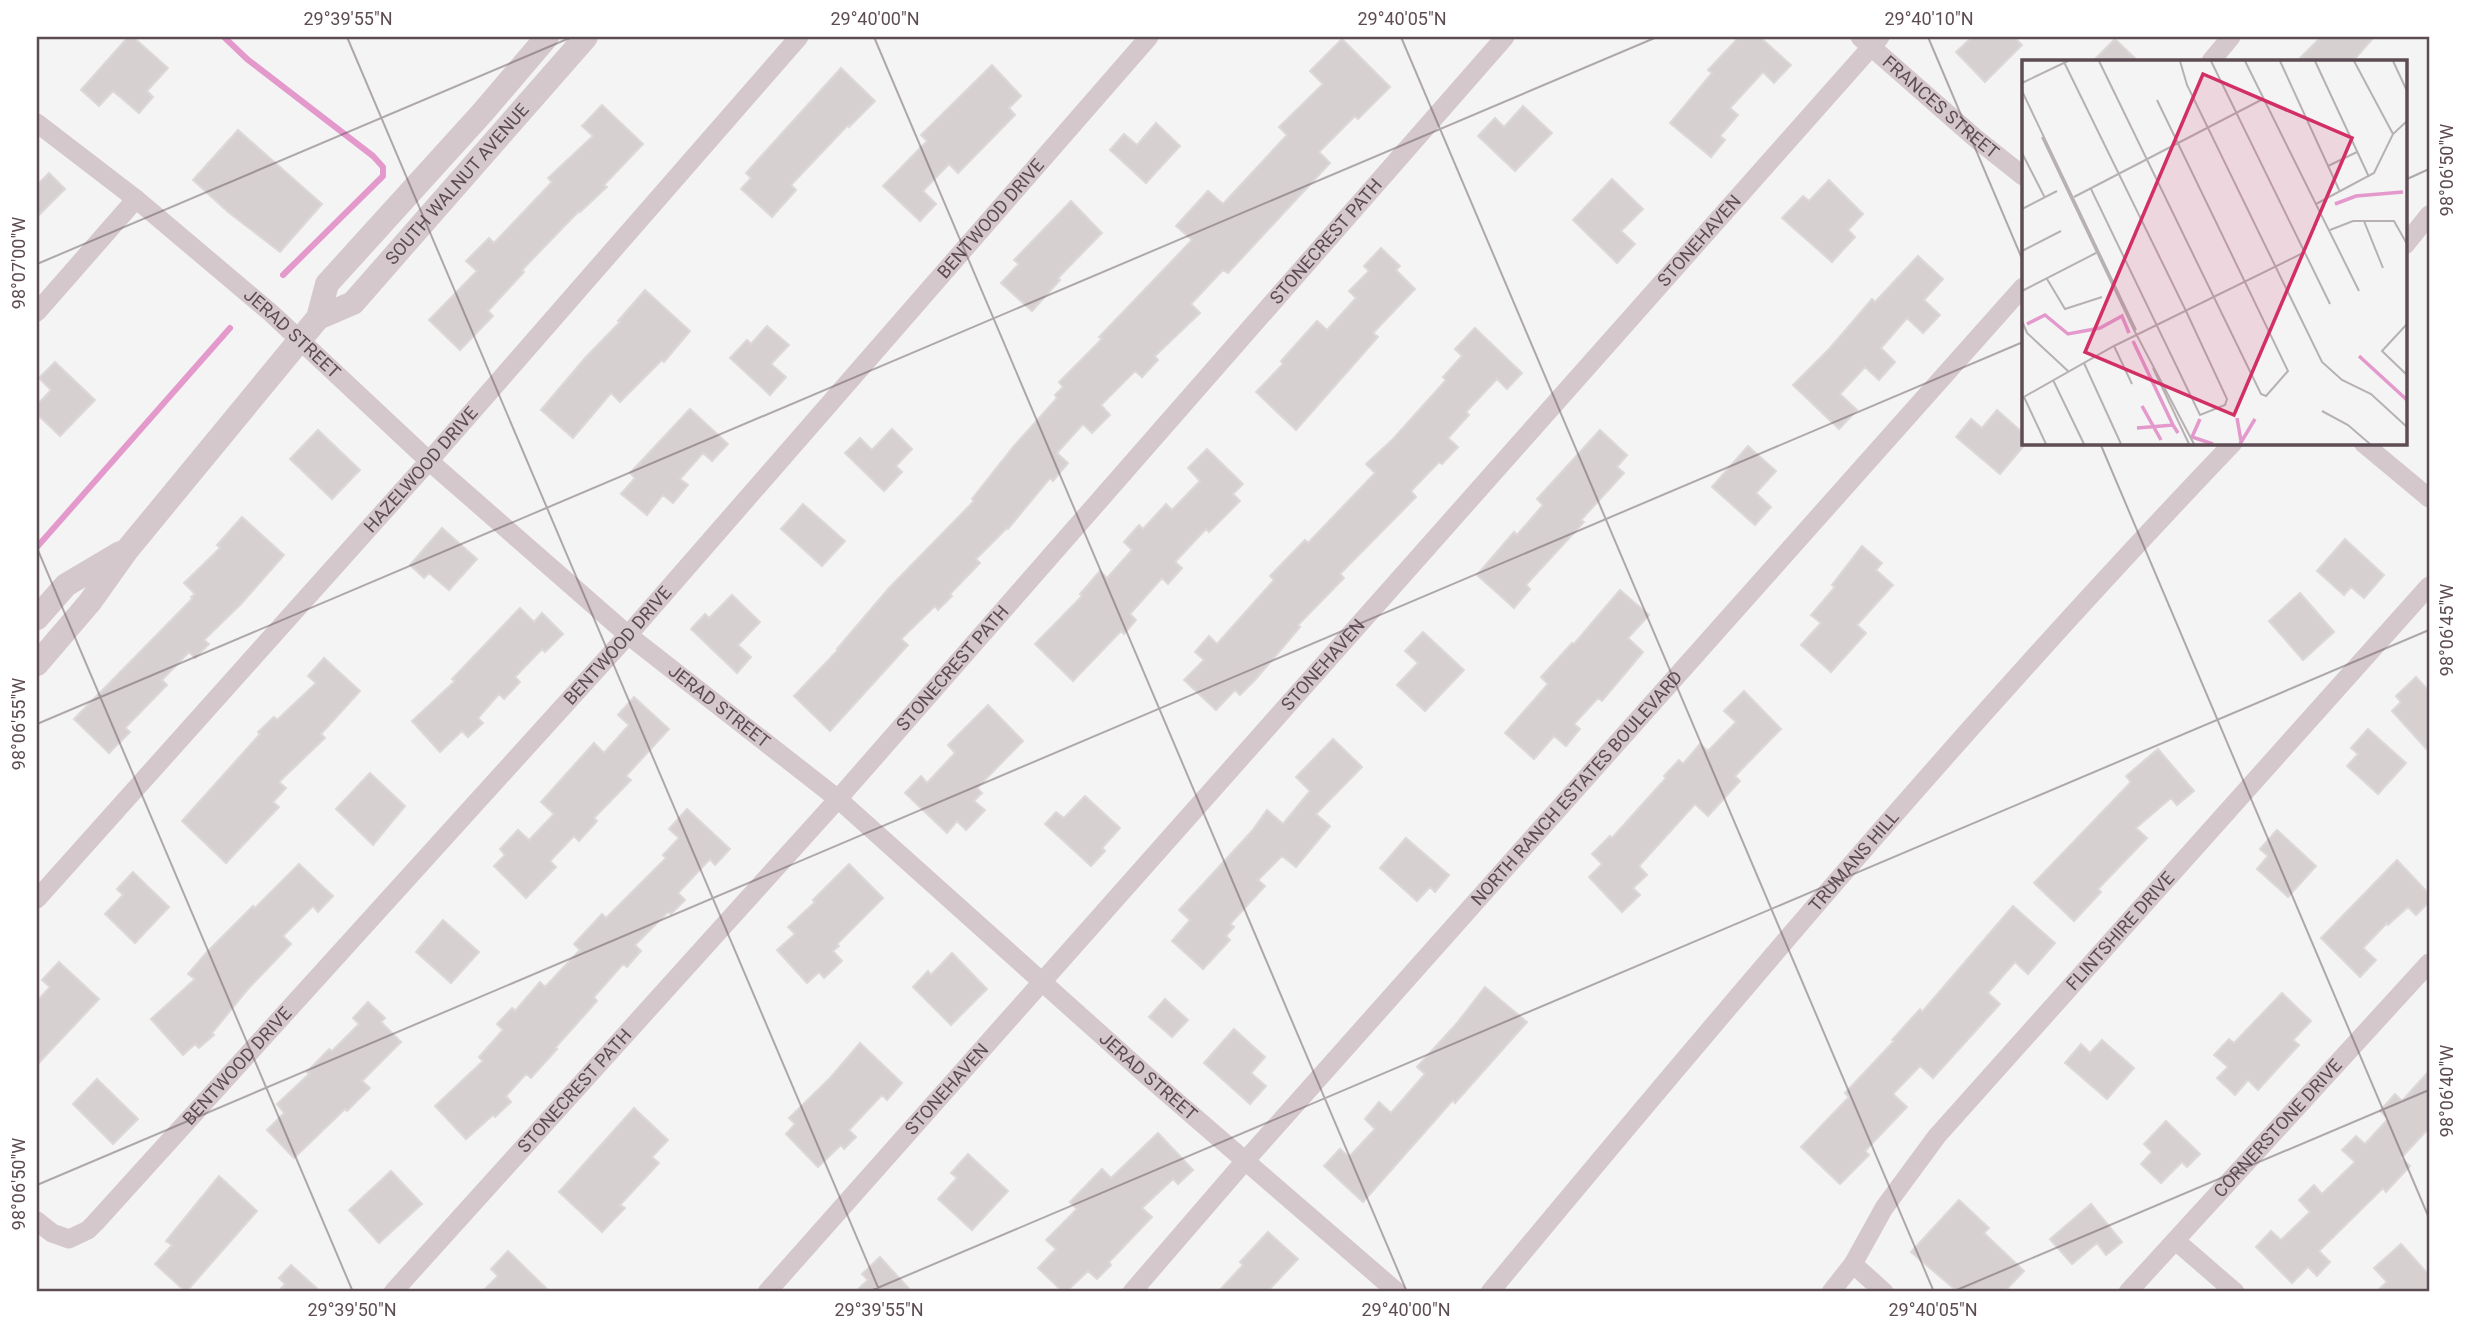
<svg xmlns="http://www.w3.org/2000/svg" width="2466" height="1329" font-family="Roboto,sans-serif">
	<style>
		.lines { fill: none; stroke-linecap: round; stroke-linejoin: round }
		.stream { stroke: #e499cc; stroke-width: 6 }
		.building { fill: #d6d0d1; stroke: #ddd7d8; stroke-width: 2 }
		.minor { stroke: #d5c8cd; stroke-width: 19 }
		.tertiary { stroke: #d5c8cd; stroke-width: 24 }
		.ticks { fill: none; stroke: #5e4c54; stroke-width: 2; stroke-opacity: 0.45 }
		.labels { text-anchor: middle; stroke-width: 5; stroke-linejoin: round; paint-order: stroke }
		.street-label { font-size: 18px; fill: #5e4c54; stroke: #fff }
		.inset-river { fill: none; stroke: #e499cc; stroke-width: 3.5 }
		.inset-road { fill: none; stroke: #b7b1b3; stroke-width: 2 }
		.view { fill: #d22f65; fill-opacity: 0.15; stroke: #d22f65; stroke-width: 3.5 }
		.inset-edge { fill: none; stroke: #5e4c54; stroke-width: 3.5 }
		.neatline { fill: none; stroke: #5e4c54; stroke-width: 2.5 }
		.ticks-label { font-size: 18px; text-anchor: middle; fill: #5e4c54 }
	</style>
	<rect width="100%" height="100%" fill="#f3f4f3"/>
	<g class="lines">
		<!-- stream -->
		<path class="stream" d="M224,37L247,59L373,156L383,167V176L283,275
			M37,547L230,328"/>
	</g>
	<!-- building -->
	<path class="building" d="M128,37H133L168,68L147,91L153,97L139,113L113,91L99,106L81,90Z
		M1739,37H1760L1791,65L1774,83L1763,72L1730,108L1738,115L1720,136L1725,140L1711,157L1670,123L1712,73L1708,70Z
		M1972,37H2014L2022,45L1985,82L1956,52Z
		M2321,37H2374L2353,61H2297Z
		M1342,39L1390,87L1358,119L1355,116L1319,152L1330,163L1228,273L1223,270L1191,304L1200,313L1155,356L1158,360L1142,377L1135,371L1101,405L1110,415L1092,433L1083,424L1057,453L1068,463L1053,481L1050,478L1008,529L1007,528L976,559L980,563L950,594L952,596L938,610L935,606L901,639L908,645L830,731L794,696L838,650L837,649L889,588L974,501L972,499L1014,446L1057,398L1055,395L1063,387L1059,382L1102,339L1099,337L1192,240L1176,226L1208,191L1223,204L1287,135L1279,127L1323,84L1310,71Z
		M2115,39L2138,61H2093Z
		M992,65L1021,96L1009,108L1015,115L958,173L949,164L923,191L936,204L920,221L883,186L927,141L921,135Z
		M841,68L875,101L849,127L848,125L791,185L796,190L772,217L741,189L751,178L746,173Z
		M602,105L643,144L604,185L607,187L580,212L579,211L522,270L524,272L488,311L493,316L460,350L429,320L477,271L466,261L489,238L494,243L552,182L548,178L593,136L582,126Z
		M1523,106L1552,133L1515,171L1478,136L1495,118L1504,127Z
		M1156,123L1180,146L1146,183L1110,150L1124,134L1137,145Z
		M238,130L322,204L280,252L228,212L193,180Z
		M49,173L65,189L37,217V185Z
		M1612,179L1643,209L1621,231L1635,244L1617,263L1573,220Z
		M1829,180L1863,214L1848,230L1855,237L1832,262L1782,218L1803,196L1809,201Z
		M1071,201L1102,233L1058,278L1060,280L1032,311L1001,283L1019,264L1014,260Z
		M1381,248L1400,266L1396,270L1415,289L1373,333L1378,337L1296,430L1256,392L1283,364L1281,361L1317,321L1327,330L1356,298L1349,291L1369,271L1364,266Z
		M1918,256L1943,279L1924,300L1940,315L1923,333L1907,318L1881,348L1895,362L1879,380L1865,367L1840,394L1857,410L1839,429L1793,385L1830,348L1872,299L1875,302Z
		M645,290L690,331L664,362L662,360L620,402L611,393L573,438L541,410L585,358L620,322L618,321Z
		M767,326L789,345L771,364L786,377L770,395L730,358L747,340L751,344Z
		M1475,328L1522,373L1507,389L1497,379L1466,412L1469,415L1448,438L1458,447L1442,464L1439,462L1411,491L1416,497L1340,574L1344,578L1298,625L1300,627L1255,680L1240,695L1235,690L1216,710L1184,680L1204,660L1195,652L1209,636L1217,644L1274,580L1270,576L1305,540L1308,543L1375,473L1366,464L1393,439L1446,380L1443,377L1462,356L1455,349Z
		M55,362L95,400L60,436L37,414V405L51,390L39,378Z
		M690,409L728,444L712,461L703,453L680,479L688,485L673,503L663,495L647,515L621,494L635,478L630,473Z
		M1997,410L2023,433V447L2000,474L1956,437L1971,419L1982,428Z
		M892,429L912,449L896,466L902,472L884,491L845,453L860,438L872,450Z
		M318,430L360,470L332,499L290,459Z
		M1600,430L1627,455L1617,467L1624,473L1581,520L1584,522L1526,585L1530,589L1514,608L1477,575L1514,532L1517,535L1543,505L1537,499Z
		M1748,446L1776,471L1756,493L1771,507L1755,525L1712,487Z
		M1207,449L1243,484L1233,494L1240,501L1209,532L1206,529L1175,562L1182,568L1168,584L1162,578L1130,614L1136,620L1124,634L1121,631L1073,681L1035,644L1082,596L1080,594L1100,571L1107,578L1132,550L1124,542L1139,525L1143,529L1166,504L1172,510L1200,481L1188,468Z
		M803,504L845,541L822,566L781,529Z
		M242,517L284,555L241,604L204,640L209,644L195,658L189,652L162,680L167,685L125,728L130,732L109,753L74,719L192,599L191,597L195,594L184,583L220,548L217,545Z
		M442,528L477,559L449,590L429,573L424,578L410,565Z
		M2345,539L2384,575L2364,598L2351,587L2344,595L2317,571Z
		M1862,546L1882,563L1876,570L1893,585L1857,625L1866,633L1831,672L1801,645L1821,623L1811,615L1835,587L1832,585Z
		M1620,590L1649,615L1628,638L1643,652L1602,701L1598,698L1574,724L1580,729L1566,746L1554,736L1534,759L1505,733L1548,684L1541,677L1572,643L1574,644Z
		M2300,593L2334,632L2303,660L2269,621Z
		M732,595L760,622L738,645L751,657L737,673L691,629L705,614L709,618Z
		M520,608L534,622L542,613L563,634L545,652L542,649L515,677L520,682L504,699L499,694L478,718L483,723L468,737L462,731L440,752L412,721L455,681L452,679Z
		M1423,632L1464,670L1425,711L1397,685L1418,663L1405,651Z
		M324,658L360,691L321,734L325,738L279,782L286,788L273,802L279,807L226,863L182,821L260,734L258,732L274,717L277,720L316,683L308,676Z
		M2416,677L2429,691V752L2392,711L2401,702L2396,696Z
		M1744,691L1781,729L1735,776L1740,781L1708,816L1695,804L1639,866L1647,875L1633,888L1640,895L1622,912L1589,877L1602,864L1592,854L1610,836L1612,838L1666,778L1664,776L1679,760L1683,764L1700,744L1708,751L1736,722L1724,711Z
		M634,697L669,729L626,776L631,780L594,818L597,821L579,841L574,836L550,861L556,867L526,898L494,866L505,855L500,849L518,830L529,840L554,814L541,802L594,743L604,753L629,725L618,715Z
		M988,705L1023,741L977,788L982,793L974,801L985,810L966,830L957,821L947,833L905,793L921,776L927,783L955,753L948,745Z
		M2368,729L2406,763L2378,794L2347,766L2358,754L2351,748Z
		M1333,739L1362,767L1316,814L1330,826L1296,867L1282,856L1258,880L1265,886L1230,924L1234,927L1226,936L1230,940L1203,969L1172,941L1190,920L1179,910L1252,831L1267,810L1283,824L1310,791L1296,777Z
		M2158,749L2194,791L2177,805L2171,798L2136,828L2147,838L2098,889L2101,892L2074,921L2034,883L2131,782L2126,776Z
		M370,773L405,806L373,845L336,809Z
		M1085,796L1120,828L1102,848L1105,851L1091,866L1045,824L1056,812L1064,818Z
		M687,809L730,849L715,865L710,859L678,893L685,900L671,914L668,912L635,945L641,951L627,967L623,964L594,997L597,1001L555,1048L557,1049L531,1078L526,1074L506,1096L511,1102L495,1117L493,1115L466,1139L435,1106L483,1061L479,1057L503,1030L497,1024L512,1008L515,1011L540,982L545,987L580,950L574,944L602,914L606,918L666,858L663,855L679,838L669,829Z
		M2277,830L2316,866L2288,897L2257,869L2268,856L2260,849Z
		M1406,838L1449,875L1435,892L1430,887L1417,901L1380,868Z
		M2397,860L2429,894V902L2416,915L2408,907L2388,925L2387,923L2363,948L2376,960L2360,977L2321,938Z
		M299,864L333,896L318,912L313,906L283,936L291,944L248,989L212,1033L214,1035L199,1048L195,1044L183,1055L151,1019L195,979L188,974L207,952L253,906L255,908Z
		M849,864L883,898L837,944L839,946L833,951L842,961L824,978L819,972L807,983L777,950L795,934L788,927L815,902L813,900Z
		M133,872L169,907L135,943L105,914L123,895L117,889Z
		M2013,906L2055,943L2028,974L2015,962L1988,993L2000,1004L1933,1078L1920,1066L1893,1094L1907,1107L1865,1151L1869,1155L1840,1184L1801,1147L1849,1097L1845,1093L1894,1041L1892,1040L1920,1009L1922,1012Z
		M443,920L479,952L451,983L416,952Z
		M952,953L987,989L951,1025L913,987L928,971L931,975Z
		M59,962L99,999L37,1065V1001L50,987L42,980Z
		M1485,987L1527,1022L1455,1103L1453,1100L1363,1202L1324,1166L1340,1149L1349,1157L1375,1129L1365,1119L1379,1102L1391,1113L1425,1074L1417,1067L1457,1023Z
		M2282,993L2311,1021L2293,1040L2299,1045L2258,1090L2248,1080L2235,1095L2217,1078L2228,1067L2214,1055L2229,1039L2234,1043Z
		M1165,999L1188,1020L1172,1037L1149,1017Z
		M368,1002L385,1018L381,1022L401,1042L362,1081L370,1088L347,1111L345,1109L294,1158L267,1130L284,1113L277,1104L309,1074L307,1072L329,1049L332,1051L359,1024L353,1018Z
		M1234,1029L1265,1057L1251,1073L1266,1086L1250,1104L1204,1063Z
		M2102,1040L2134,1068L2107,1099L2065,1063L2081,1044L2090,1053Z
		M860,1043L902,1083L887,1100L882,1095L849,1130L856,1137L844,1149L841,1145L818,1167L786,1134L795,1124L789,1118L830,1078Z
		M2429,1071V1128L2401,1158L2410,1166L2386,1192L2383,1188L2319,1251L2330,1262L2317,1276L2308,1267L2292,1283L2256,1247L2271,1231L2281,1240L2310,1212L2299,1200L2314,1185L2322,1194L2355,1162L2342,1150L2356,1136L2365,1144L2388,1119L2380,1111L2395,1094L2402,1101Z
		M97,1079L138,1119L113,1144L73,1104Z
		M634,1108L668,1140L652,1157L659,1163L620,1205L625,1208L602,1232L559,1192Z
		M2166,1121L2200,1154L2187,1167L2182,1162L2161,1183L2141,1164L2152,1152L2144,1144Z
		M1158,1133L1193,1170L1178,1184L1173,1179L1142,1208L1152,1217L1109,1262L1111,1265L1097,1279L1088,1271L1066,1292H1063L1038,1268L1056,1249L1046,1240L1077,1209L1070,1202L1102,1169L1111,1178Z
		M968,1154L1008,1191L972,1230L938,1199L957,1178L951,1173Z
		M391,1171L422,1204L379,1243L349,1210Z
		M219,1176L257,1211L186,1292L155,1264L172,1245L166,1241Z
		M1959,1200L1989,1228L1984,1233L2024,1271L2004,1292H1958L1911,1252Z
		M2091,1204L2122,1242L2106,1255L2097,1243L2072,1264L2050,1239Z
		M1268,1232L1298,1259L1267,1292H1218L1243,1265L1240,1262Z
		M2401,1244L2429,1275V1292H2376L2387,1282L2374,1268Z
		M508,1251L550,1292H482L498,1276L491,1269Z
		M880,1257L912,1292H855L868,1280L862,1274Z
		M291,1265L321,1292H278L285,1284L279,1278Z"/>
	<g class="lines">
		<!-- minor -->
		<g class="minor">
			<path id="s1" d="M1860,37L1974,137L2023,176"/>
			<path d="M2211,61L2231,37"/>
			<path id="s2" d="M37,123L136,199L271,313L429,461L628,635L838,799L1146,1075L1397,1292"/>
			<path d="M2405,245L2429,215"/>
			<path d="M37,312L136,199"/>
			<path d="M2363,443L2429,498"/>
			<path id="s3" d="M37,899L429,461L799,37"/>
			<path id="s4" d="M37,1221L52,1233L69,1239L88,1230L95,1223L628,635L1149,37"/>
			<path d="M2176,1241L2235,1292"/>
			<path d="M1853,1264L1884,1292"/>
			<path id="s5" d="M393,1292L838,799L1505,37"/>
			<path id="s6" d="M767,1292L1880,37"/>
			<path id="s7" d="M1132,1292L1245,1161L2023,287"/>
			<path id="s8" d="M1490,1292C1730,1003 1973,715 2233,443"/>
			<path id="s9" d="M1831,1292L1853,1264L1884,1208L1937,1136L2429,586"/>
			<path id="s10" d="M2128,1292L2429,963"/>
		</g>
		<!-- tertiary -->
		<g class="tertiary">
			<path id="s11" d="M318,318L353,303L586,37"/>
			<path d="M37,618L66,585L120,553"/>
			<path d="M37,664L90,602L127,550L318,318L327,284L483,112L547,37"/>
		</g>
	</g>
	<!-- ticks -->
	<path class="ticks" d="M347,37L880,1292M874,37L1407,1292M1401,37L1934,1292M1928,37L2023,261M2405,180L2429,169M37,264L572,37M2100,443L2429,1218M37,548L353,1292M37,724L1657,37M37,1185L2023,342M868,1292L2429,630M1952,1292L2429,1090"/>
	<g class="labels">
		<!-- street labels -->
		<g class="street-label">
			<text dy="6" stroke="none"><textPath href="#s1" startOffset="107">FRANCES STREET</textPath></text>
			<text dy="6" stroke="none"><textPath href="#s11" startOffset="196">SOUTH WALNUT AVENUE</textPath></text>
			<text dy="6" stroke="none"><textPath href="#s4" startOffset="1414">BENTWOOD DRIVE</textPath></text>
			<text dy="6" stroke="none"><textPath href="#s6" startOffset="1405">STONEHAVEN</textPath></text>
			<text dy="6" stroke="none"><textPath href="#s5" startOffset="1405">STONECREST PATH</textPath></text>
			<text dy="6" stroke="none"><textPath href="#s2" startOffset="331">JERAD STREET</textPath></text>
			<text dy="6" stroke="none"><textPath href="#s3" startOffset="576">HAZELWOOD DRIVE</textPath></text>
			<text dy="6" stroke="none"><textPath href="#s4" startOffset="847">BENTWOOD DRIVE</textPath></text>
			<text dy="6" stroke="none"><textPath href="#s6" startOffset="838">STONEHAVEN</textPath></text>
			<text dy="6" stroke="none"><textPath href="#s5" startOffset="838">STONECREST PATH</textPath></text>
			<text dy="6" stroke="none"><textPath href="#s2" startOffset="898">JERAD STREET</textPath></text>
			<text dy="6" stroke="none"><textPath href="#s7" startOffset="672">NORTH RANCH ESTATES BOULEVARD</textPath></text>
			<text dy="6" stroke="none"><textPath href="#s8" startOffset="564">TRUMANS HILL</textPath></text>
			<text dy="6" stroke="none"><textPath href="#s9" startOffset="464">FLINTSHIRE DRIVE</textPath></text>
			<text dy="6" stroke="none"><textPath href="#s4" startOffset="280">BENTWOOD DRIVE</textPath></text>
			<text dy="6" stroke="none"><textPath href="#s2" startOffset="1465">JERAD STREET</textPath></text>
			<text dy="6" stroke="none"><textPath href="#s6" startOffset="271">STONEHAVEN</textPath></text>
			<text dy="6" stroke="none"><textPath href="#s5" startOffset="271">STONECREST PATH</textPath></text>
			<text dy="6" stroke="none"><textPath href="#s10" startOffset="222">CORNERSTONE DRIVE</textPath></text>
		</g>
	</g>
	<!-- overview -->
	<g transform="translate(2022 60)">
		<rect width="385" height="385" fill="#f3f4f3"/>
		<path class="inset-river" d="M313,144L334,136L381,132M5,264L23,255L46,274L78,268L100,256L107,273M111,281L151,365M337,296L385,340M120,346L139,380M215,358L219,381M178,359L170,377L191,384M115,368L151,365L156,373M218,384L233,359"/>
		<path class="inset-road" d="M77,1L239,334L244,336L266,311L135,40M158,1L165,25L300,302L320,320L349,334L385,367M189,1L308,244M223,1L337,231M258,1L318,132M293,1L347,117M332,1L371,74M371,1L385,31M42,2L164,251L205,339L203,345L178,355L69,129M0,23L46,1M0,31L114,270M20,77L111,268L172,384M0,93L23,138M306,106L335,92M52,137L241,39M294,144L352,113L371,74L385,61M0,149L35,131M342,161L361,208M308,170L331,161H372L385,184M0,191L39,171M25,219L43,249L80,237M0,231L74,193M0,261L5,273L46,311M385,264L360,291L385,315M92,286L110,324M62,303L99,384M131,308L167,384M31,320L62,384M2,337L24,384M0,338L92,286L283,192M300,351L326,365L348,384"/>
		<path class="view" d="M181,14L330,78L212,355L63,292Z"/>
		<rect width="385" height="385" class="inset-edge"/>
	</g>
	<!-- border -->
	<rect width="2466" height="1329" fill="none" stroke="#ffffff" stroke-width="77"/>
	<rect x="38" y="38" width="2390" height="1252" class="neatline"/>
	<g class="ticks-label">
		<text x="348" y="25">29°39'55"N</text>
		<text x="875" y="25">29°40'00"N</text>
		<text x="1402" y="25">29°40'05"N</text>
		<text x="1929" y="25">29°40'10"N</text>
		<text transform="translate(2447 170) rotate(-90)" y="6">98°06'50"W</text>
		<text transform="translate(19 263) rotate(-90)" y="6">98°07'00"W</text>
		<text transform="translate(2447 630) rotate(-90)" y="6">98°06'45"W</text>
		<text transform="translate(19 724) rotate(-90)" y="6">98°06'55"W</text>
		<text transform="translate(2447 1091) rotate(-90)" y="6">98°06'40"W</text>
		<text transform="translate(19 1184) rotate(-90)" y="6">98°06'50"W</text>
		<text x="352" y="1316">29°39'50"N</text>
		<text x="879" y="1316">29°39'55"N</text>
		<text x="1406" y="1316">29°40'00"N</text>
		<text x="1933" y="1316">29°40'05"N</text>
	</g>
</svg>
